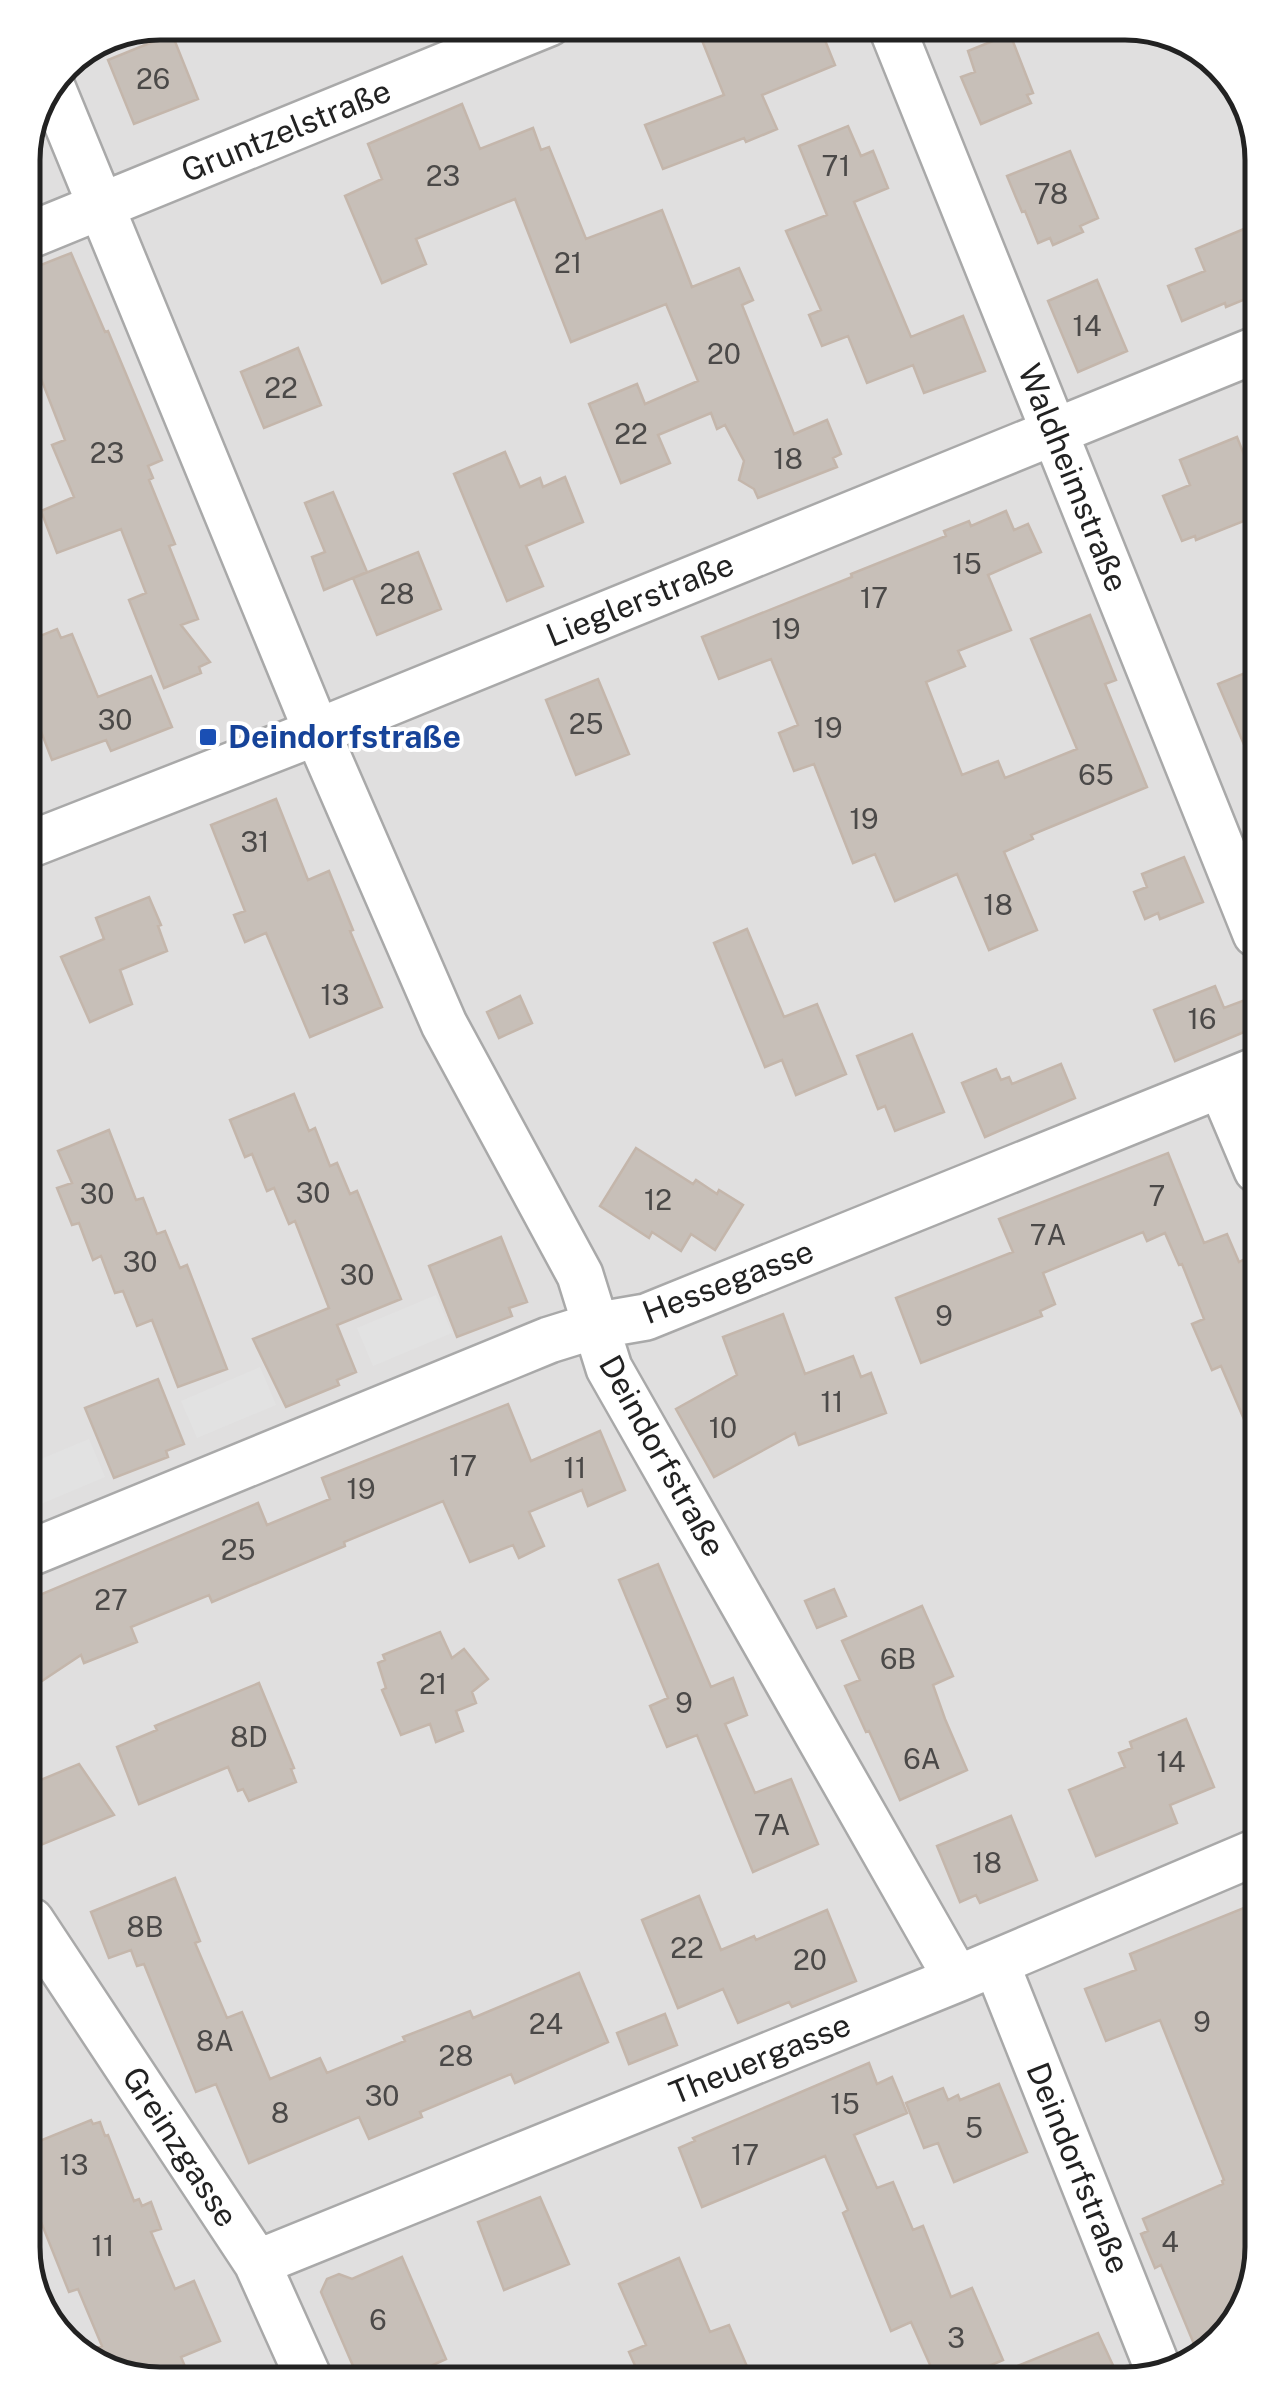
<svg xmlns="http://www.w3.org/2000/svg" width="1285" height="2407" font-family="'Public Sans',sans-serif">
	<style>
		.residential { fill: #e0dfdf }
		.parking { fill: #e2e2e2 }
		.building { fill: #c7bfb8; stroke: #c4b6ab; stroke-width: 2.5 }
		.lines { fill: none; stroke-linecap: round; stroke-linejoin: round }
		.minor-casing { stroke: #a9a9a9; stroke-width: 50 }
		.minor { stroke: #fff; stroke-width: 45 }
		.transit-dot { fill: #1a4fb4; stroke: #fff; stroke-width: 4 }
		.labels { text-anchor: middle; stroke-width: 8; stroke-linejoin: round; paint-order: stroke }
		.number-label { font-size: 28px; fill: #4b4948 }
		.street-label { font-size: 32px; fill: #222; stroke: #fff }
		.transit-label { font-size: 32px; font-weight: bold; fill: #164399; stroke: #fff; text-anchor: start }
		.rim { fill: none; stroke: #222; stroke-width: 5 }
	</style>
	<rect width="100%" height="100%" fill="#f2efe9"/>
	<!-- residential -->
	<path class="residential" d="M161,23H1134L1202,46L1252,107L1262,2247L1239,2324L1178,2374L152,2384L83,2361L33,2300L23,152L63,63Z"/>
	<!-- parking -->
	<path class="parking" d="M436,1295L452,1333L373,1366L357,1328Z
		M260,1367L276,1405L197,1438L181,1401Z
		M89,1439L105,1477L29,1509V1464Z"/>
	<!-- building -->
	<path class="building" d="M695,23H756L761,35L792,23H818L835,65L762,95L777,129L746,142L744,138L663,169L645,125L724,95Z
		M172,34L198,99L134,124L108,60Z
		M1010,34L1033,93L1027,95L1031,103L981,124L961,77L975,72L968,51Z
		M462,104L480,149L533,128L541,150L549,147L586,239L662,210L692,287L739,268L753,300L742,305L794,434L827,420L841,454L833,458L837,467L758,498L754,489L739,480L744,461L725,425L717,429L711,413L658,435L670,463L621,483L589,404L637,384L645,404L698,381L666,304L571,342L515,199L416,239L426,264L382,283L345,196L382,179L368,144Z
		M848,126L861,156L873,151L888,188L854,202L911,337L963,316L985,371L924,393L913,365L867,383L848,336L822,346L809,315L821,310L786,231L827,215L799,146Z
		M1070,151L1098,218L1080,226L1083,232L1053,245L1050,238L1038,243L1025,211L1022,212L1007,176Z
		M1244,229L1252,249L1253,296L1226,307L1225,303L1182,321L1168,286L1205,271L1196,249Z
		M71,253L105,332L108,331L162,460L148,466L153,478L149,480L175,544L169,546L198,619L181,625L210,662L199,667L201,673L164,688L129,600L146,593L121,529L57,553L41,511L74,497L52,445L65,440L24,335L23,272Z
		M1097,280L1127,351L1078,372L1048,301Z
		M298,348L321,405L264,428L241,372Z
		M1237,437L1254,480V517L1196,540L1195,536L1182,541L1163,496L1190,485L1180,460Z
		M505,452L520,487L540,478L543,487L565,477L583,522L526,546L543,586L507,601L454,474Z
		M333,492L367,572L324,590L312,557L325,552L305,503Z
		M1006,511L1014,530L1028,524L1041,552L988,575L1011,630L958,651L965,666L926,682L962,775L998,761L1005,778L1077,749L1031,639L1090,615L1116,680L1105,684L1147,787L1031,835L1033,839L1004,852L1037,930L989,950L957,874L895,901L875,854L853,863L814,764L794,771L779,733L798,725L771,659L719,679L702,637L852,577L851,574L946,536L944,531L969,521L971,526Z
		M418,552L441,609L377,635L353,578Z
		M57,629L61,638L72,634L98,697L151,676L172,727L111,751L106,740L52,760L35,716L38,715L25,685V642Z
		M1255,669V770L1218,684Z
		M598,679L629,754L576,775L546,700Z
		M276,799L308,880L329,871L353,930L350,931L382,1007L310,1037L266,933L245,942L234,915L245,911L211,825Z
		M1184,857L1203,902L1160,919L1158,913L1145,919L1134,892L1147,887L1142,874Z
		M149,897L161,925L158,926L167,951L120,970L132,1004L90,1022L61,957L104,939L96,918Z
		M747,929L784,1017L817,1004L846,1074L796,1095L782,1060L765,1067L714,943Z
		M1215,986L1224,1008L1245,1000L1256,1027L1175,1061L1154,1010Z
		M520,996L532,1023L499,1038L487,1012Z
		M912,1034L944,1112L895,1131L885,1106L878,1109L857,1056Z
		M1061,1064L1075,1098L985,1137L962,1083L996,1069L1001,1080L1009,1077L1012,1084Z
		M294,1094L309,1131L315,1128L330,1166L337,1163L350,1194L357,1191L401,1299L337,1325L356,1372L337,1380L339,1385L286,1407L253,1339L329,1308L295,1221L289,1224L274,1188L267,1191L252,1154L245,1157L230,1120Z
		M109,1130L136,1200L143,1198L157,1234L165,1231L180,1268L187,1265L227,1369L178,1387L152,1320L137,1326L123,1291L115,1293L101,1256L93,1260L79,1223L72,1225L57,1188L72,1183L58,1151Z
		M636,1148L693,1184L696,1180L717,1194L719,1190L743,1205L715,1250L691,1234L681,1251L652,1232L649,1238L600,1206Z
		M1168,1153L1204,1243L1227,1234L1239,1262L1245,1259L1258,1289L1259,1454L1221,1366L1212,1370L1192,1324L1204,1319L1182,1264L1179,1265L1165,1233L1147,1241L1143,1232L1043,1273L1055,1304L1040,1311L1042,1316L921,1363L896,1298L1013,1252L999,1219Z
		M501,1237L527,1302L509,1308L512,1316L457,1337L429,1266Z
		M783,1314L805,1374L853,1356L861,1377L871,1373L886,1413L799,1445L795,1433L714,1477L676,1409L737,1375L723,1337Z
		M158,1379L184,1444L166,1451L168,1457L114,1478L85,1408Z
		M508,1404L531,1461L600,1431L625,1490L588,1506L582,1490L529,1512L544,1546L519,1558L513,1545L470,1562L443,1501L344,1542L345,1546L212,1602L209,1595L131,1627L137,1642L84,1663L81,1655L30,1689V1599L258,1503L267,1525L330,1499L322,1478Z
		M658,1564L711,1687L733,1678L747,1715L725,1724L755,1793L791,1779L818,1844L753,1872L697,1735L667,1747L650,1706L668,1698L619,1580Z
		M834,1589L846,1616L817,1628L805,1601Z
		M922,1606L953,1676L933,1685L945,1719L967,1770L900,1800L869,1731L866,1732L845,1686L860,1680L842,1641Z
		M440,1632L452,1658L464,1649L488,1679L472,1692L476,1703L456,1711L463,1731L436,1742L430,1724L401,1735L382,1690L386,1688L378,1663L385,1660L383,1655Z
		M259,1683L294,1768L291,1769L296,1782L249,1801L243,1789L238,1791L228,1767L139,1804L117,1747L157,1730L155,1726Z
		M1186,1719L1214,1787L1170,1805L1177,1823L1096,1856L1069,1790L1125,1767L1119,1753L1132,1748L1130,1742Z
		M79,1764L114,1815L31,1849V1784Z
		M1011,1816L1037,1880L980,1903L976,1895L960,1902L937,1846Z
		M175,1878L200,1941L195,1943L227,2018L242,2012L270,2079L320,2058L327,2073L405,2041L403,2037L470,2011L473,2018L579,1973L608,2042L515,2083L511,2074L420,2112L422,2117L369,2139L359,2117L249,2163L216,2084L196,2092L144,1964L137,1966L131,1950L109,1958L91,1912Z
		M699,1896L721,1950L754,1936L756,1940L827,1910L856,1981L792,2007L789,2002L738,2023L723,1989L678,2008L642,1920Z
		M1261,1901L1262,2056L1249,2061L1262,2090V2247L1239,2324L1199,2356L1161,2265L1155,2268L1141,2234L1148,2231L1143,2219L1223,2184L1222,2181L1224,2180L1160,2020L1106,2041L1085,1989L1136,1970L1130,1954Z
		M665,2014L677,2045L629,2064L617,2033Z
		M869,2063L877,2084L892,2077L907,2113L854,2135L877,2188L893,2182L913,2230L923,2226L951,2297L972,2288L1003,2360L966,2376H935L911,2322L891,2331L843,2213L848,2210L825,2156L702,2207L679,2148L695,2141L693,2138Z
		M999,2084L1027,2152L954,2182L938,2143L924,2148L906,2103L943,2088L948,2100L958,2095L960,2100Z
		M91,2120L93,2124L100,2122L105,2136L108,2135L134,2201L139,2199L142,2206L151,2202L161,2229L151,2232L175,2289L194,2281L220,2341L181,2357L186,2369L157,2381L152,2369L133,2378L83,2361L79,2356L102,2346L78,2289L69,2292L33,2202L32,2144Z
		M540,2197L569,2264L504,2290L478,2222Z
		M402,2257L446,2359L396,2382H370L365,2371L357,2375L321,2292L327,2279L339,2274L352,2279Z
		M679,2258L710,2332L729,2325L752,2378L641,2379L629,2352L646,2345L619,2284Z
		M1098,2333L1117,2374L999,2376L998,2374Z"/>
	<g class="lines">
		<defs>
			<path id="minor" d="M890,23L1256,934
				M52,87L317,732L444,1024L580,1275L609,1368L957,1979
				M23,238L549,23
				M26,846L317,732L1253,351
				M1221,1085L1257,1170
				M30,1553L549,1340L594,1326L646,1317L1257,1070
				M31,1921L257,2263L311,2383
				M996,1963L1160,2374
				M257,2263L957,1979L1261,1850"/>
		</defs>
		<!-- minor casing -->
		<use href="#minor" class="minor-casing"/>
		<!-- minor -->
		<use href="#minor" class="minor"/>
	</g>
	<!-- markers -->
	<rect class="transit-dot" x="198" y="727" width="20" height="20" rx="5"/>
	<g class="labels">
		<!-- number labels -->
		<g class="number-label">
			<text x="153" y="89">26</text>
			<text x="836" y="176">71</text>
			<text x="443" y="186">23</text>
			<text x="1051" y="204">78</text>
			<text x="568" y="273">21</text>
			<text x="1087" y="336">14</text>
			<text x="724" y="364">20</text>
			<text x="281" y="398">22</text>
			<text x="631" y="444">22</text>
			<text x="107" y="463">23</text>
			<text x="788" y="469">18</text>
			<text x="967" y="574">15</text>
			<text x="397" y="604">28</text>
			<text x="874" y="608">17</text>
			<text x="786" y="639">19</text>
			<text x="115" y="730">30</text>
			<text x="586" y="734">25</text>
			<text x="828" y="738">19</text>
			<text x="1096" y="785">65</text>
			<text x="864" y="829">19</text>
			<text x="255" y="852">31</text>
			<text x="998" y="915">18</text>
			<text x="335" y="1005">13</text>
			<text x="1202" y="1029">16</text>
			<text x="313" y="1203">30</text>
			<text x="97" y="1204">30</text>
			<text x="1157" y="1206">7</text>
			<text x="658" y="1210">12</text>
			<text x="1048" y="1245">7A</text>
			<text x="140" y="1272">30</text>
			<text x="357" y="1285">30</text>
			<text x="944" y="1326">9</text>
			<text x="832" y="1412">11</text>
			<text x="723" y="1438">10</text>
			<text x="463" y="1476">17</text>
			<text x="575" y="1478">11</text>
			<text x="361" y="1499">19</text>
			<text x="238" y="1560">25</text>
			<text x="111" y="1610">27</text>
			<text x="898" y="1669">6B</text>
			<text x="433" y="1694">21</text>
			<text x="684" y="1713">9</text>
			<text x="249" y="1747">8D</text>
			<text x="922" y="1769">6A</text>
			<text x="1171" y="1772">14</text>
			<text x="772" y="1835">7A</text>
			<text x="987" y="1873">18</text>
			<text x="145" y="1937">8B</text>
			<text x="687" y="1958">22</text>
			<text x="810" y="1970">20</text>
			<text x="1202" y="2032">9</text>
			<text x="546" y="2034">24</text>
			<text x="215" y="2051">8A</text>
			<text x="456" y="2066">28</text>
			<text x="382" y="2106">30</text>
			<text x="845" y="2114">15</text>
			<text x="280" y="2123">8</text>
			<text x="974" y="2138">5</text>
			<text x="745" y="2165">17</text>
			<text x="74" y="2175">13</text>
			<text x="1170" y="2252">4</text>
			<text x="103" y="2256">11</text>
			<text x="378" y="2330">6</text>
			<text x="956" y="2348">3</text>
		</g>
		<!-- street labels -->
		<g class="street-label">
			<text transform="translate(286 131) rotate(-22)" y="11">Gruntzelstraße</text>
			<text transform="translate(1073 478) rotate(68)" y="11">Waldheimstraße</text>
			<text transform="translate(640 600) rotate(-22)" y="11">Lieglerstraße</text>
			<text transform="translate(728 1282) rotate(-21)" y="11">Hessegasse</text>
			<text transform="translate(662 1456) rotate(61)" y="11">Deindorfstraße</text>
			<text transform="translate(760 2059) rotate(-22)" y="11">Theuergasse</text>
			<text transform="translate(180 2147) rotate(57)" y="11">Greinzgasse</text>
			<text transform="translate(1078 2168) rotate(68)" y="11">Deindorfstraße</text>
		</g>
		<!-- transit labels -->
		<g class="transit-label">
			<text x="228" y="748">Deindorfstraße</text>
		</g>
	</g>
	<!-- crop -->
	<path d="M0 0H1285V2407H0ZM160 40H1125A120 120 0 0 1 1245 160V2247A120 120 0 0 1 1125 2367H160A120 120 0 0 1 40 2247V160A120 120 0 0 1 160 40Z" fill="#fff" fill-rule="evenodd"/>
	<path class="rim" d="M160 40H1125A120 120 0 0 1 1245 160V2247A120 120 0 0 1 1125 2367H160A120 120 0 0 1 40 2247V160A120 120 0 0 1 160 40Z"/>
</svg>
